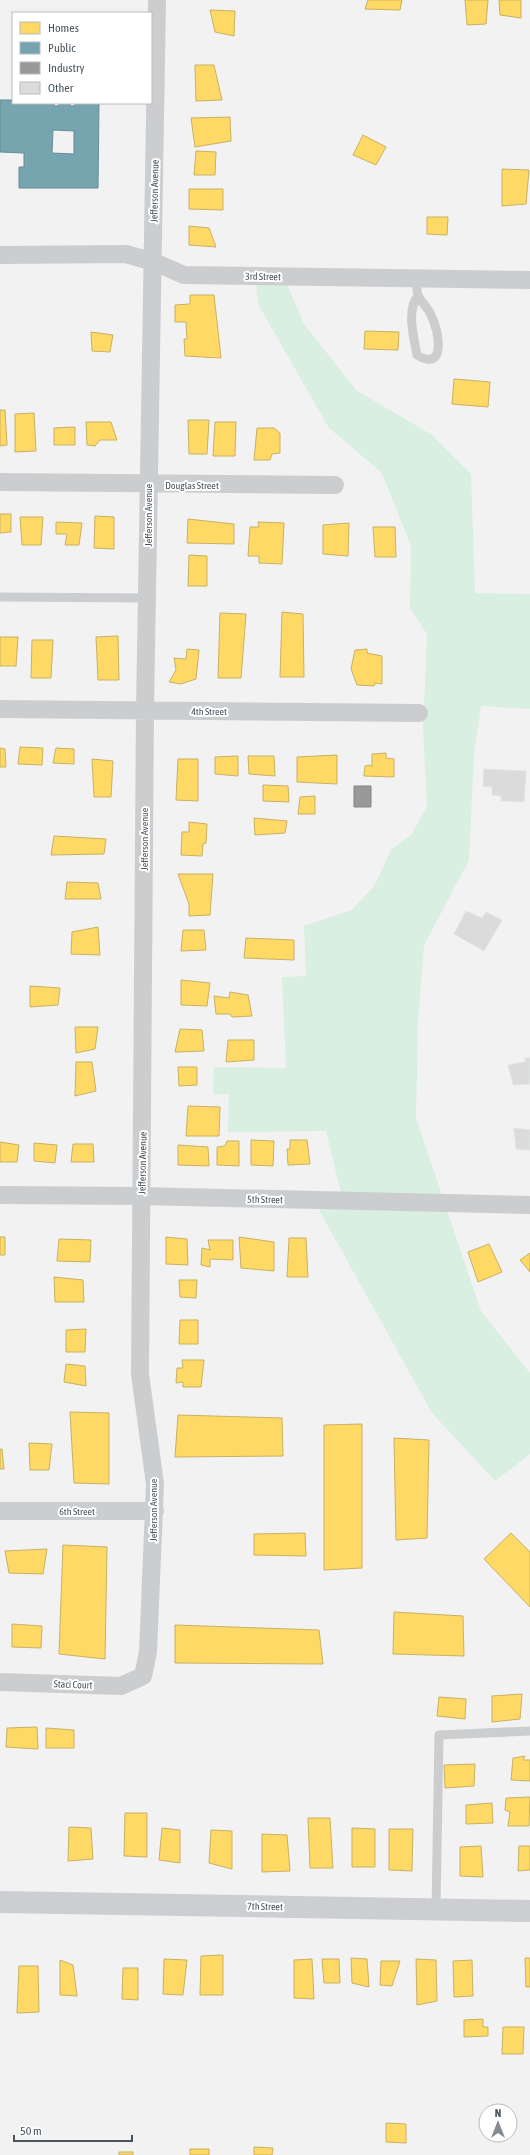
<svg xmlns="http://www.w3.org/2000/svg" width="530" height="2155" font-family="'Asap Condensed',sans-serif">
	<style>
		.green { fill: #d9efe2 }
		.homes { fill: #ffd966; stroke: #c9b163 }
		.public { fill: #76a5af; stroke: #698d96; fill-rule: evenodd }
		.industry { fill: #999; stroke: #818487 }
		.building { fill: #dbdbdc; stroke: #e3e4e5 }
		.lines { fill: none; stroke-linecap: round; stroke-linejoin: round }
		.lane { stroke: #cccdcf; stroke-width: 9 }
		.street { stroke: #cccdcf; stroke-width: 18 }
		.secondary { stroke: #ccced1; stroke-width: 22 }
		.labels { text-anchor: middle; stroke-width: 4; stroke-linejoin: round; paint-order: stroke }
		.street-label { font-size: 10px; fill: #4a545d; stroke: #fff }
	</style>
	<rect width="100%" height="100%" fill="#f2f2f2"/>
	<!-- green -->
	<path class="green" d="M256,283L287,284L304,324L356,390L432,435L471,474L475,593L530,594V709L481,706L474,755L469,860L424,945L418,1022L416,1118L481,1311L530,1373V1454L495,1481L432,1413L319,1210L342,1197L326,1131L228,1132L229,1094L213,1095L214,1067L286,1068L282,977L306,976L304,926L352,910L375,885L391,850L412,834L427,806L423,728L427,634L410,608L411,546L382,473L329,428L258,304Z"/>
	<!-- homes -->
	<path class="homes" d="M368,0H402L400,10L365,9Z
		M465,0H488L486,24L467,25Z
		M499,0H521V18L500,15Z
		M210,10L235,11L234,36L215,32Z
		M195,65H214L222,100L196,101Z
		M230,117L231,141L195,147L191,118Z
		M363,135L386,147L376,165L353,155Z
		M196,151L216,152L215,175H194Z
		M502,169L529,170L526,204L502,206Z
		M189,189H223V210L189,209Z
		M427,217H448L447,235L427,234Z
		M189,226L209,228L216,247L189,245Z
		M190,295H214L221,358L185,356L184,339H187L186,322H175V305L190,304Z
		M365,331L399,332L398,350L364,349Z
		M91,332L113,335L110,352L92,351Z
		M454,379L490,382L488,407L452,404Z
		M0,410H5L7,445L0,446Z
		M34,413L36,451L15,452V414Z
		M188,420H209L207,454H189Z
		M86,422H111L117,440H100L95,446L87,445Z
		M215,422H236L235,456H213Z
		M75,427V445H54V428Z
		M257,428H274L280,433V453L272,454L270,460H254Z
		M0,514H11V532L0,533Z
		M95,516L114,517V549L94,548Z
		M20,517H43L41,545H22Z
		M188,519L234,524V544L187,543Z
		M56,522L82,523L79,545H65L67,534H56Z
		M258,522L284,523L282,564L259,563V556H248L250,527H259Z
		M349,523L348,556L323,554V525Z
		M373,527H395L396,557H375Z
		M189,555L207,556V586H188Z
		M282,612L303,614L304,677H280Z
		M220,613L246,614L241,678H218Z
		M118,636L119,680H98L96,637Z
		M0,637H18L16,666H0Z
		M32,640H53L51,678H31Z
		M187,649L199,650L196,679L181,684L169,682L176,670L174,658L186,659Z
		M367,649V653L382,656V684L375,683L374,686L357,685L351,669L355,650Z
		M20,747L43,748L42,765L18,764Z
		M0,748L5,749L6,767H0Z
		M56,748L74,749V764L53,763Z
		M386,753V758L394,759V777L364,776L365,766L370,765L372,767V754Z
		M337,755V784L297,782V757Z
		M238,756V776L215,774V757Z
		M248,756H274L275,776L249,774Z
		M92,759L113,761L111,797H94Z
		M178,759H198V801L176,800Z
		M263,785L288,786L289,802L263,801Z
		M315,796V814H298L300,797Z
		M254,818L287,821L285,833L255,835Z
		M189,822L207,824L206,843L203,844L202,856L181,855L182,832H189Z
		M54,836L106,839L104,854L51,855Z
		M178,874H213L210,915L189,916V904Z
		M67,882L98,883L101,899H65Z
		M98,927L100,955L71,954L72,932Z
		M183,930H204L206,950L181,951Z
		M246,938L294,940V960L244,958Z
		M181,980L210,983L207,1006L181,1005Z
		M30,986L60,988L58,1005L30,1007Z
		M230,992L248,995L252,1016L232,1017L230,1014H216L214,996L229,998Z
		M75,1027H98L95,1049L76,1053Z
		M180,1029L202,1030L204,1051L175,1052Z
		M228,1040H254V1060L226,1062Z
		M76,1062H92L96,1091L75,1096Z
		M178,1067H197V1085L179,1086Z
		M188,1106L220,1107L219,1136H186Z
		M251,1140L274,1141L273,1166L251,1165Z
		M290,1140H307L310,1164L288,1165L287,1149H290Z
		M227,1141H239V1166L217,1165V1147L225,1146Z
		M0,1142L19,1145L17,1162H0Z
		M34,1143L57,1145L55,1163L34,1161Z
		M73,1144H93L94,1162H71Z
		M178,1145L208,1147L209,1166L178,1165Z
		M0,1237H5V1255H0Z
		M166,1237L187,1239L188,1265L166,1264Z
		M239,1237L274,1242V1271L241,1268Z
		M289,1238H306L308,1277H287Z
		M59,1239L91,1240L90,1262L57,1261Z
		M208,1240H233V1260L210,1259V1267L201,1265L202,1248L210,1250Z
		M489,1244L502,1272L478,1282L468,1252Z
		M530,1253V1272L520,1260Z
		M54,1277L83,1280L84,1302H55Z
		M179,1280H197L196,1298L180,1297Z
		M180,1320H198V1344H179Z
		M86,1329L85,1352H66V1330Z
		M182,1360H204L201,1387H183V1382L176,1383L177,1368H183Z
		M66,1364L85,1366L86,1386L64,1382Z
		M70,1412L109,1413V1484L74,1483Z
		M178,1415L282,1418L283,1456L175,1457Z
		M362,1424V1568L324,1570V1425Z
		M394,1438L429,1440L427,1538L396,1540Z
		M29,1443L52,1444L49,1470H30Z
		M0,1449H2L4,1469H0Z
		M305,1533L306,1556L254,1555V1534Z
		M511,1533L530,1552V1607L484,1559Z
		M63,1545L107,1547L105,1659L59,1654Z
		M47,1549L43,1574L9,1573L5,1551Z
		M394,1612L463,1616L464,1656L393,1654Z
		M12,1624L42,1626L41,1648L12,1647Z
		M175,1625L319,1630L323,1664L175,1663Z
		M522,1694L520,1719L492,1722V1696Z
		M439,1697L466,1699L465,1719L437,1716Z
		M37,1727L38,1749L6,1747L7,1728Z
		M46,1728L74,1730V1748H46Z
		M525,1756L523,1760H530V1781L511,1780L513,1758Z
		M475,1764L474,1786L445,1788L444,1765Z
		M530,1797L529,1826H508L510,1812L505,1810L506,1798Z
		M492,1803L493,1823L466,1824V1805Z
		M125,1813H147V1857L124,1856Z
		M308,1818H330L333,1868H310Z
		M69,1827L91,1828L93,1859L68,1861Z
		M162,1828L180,1830V1863L159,1860Z
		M352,1828L375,1829V1867H352Z
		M389,1829H413L412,1871L389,1870Z
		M211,1830L232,1831V1869L209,1863Z
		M262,1834L287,1835L290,1871L262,1872Z
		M481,1846L483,1877L460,1876V1847Z
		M519,1846H530V1870L518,1871Z
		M223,1955V1995H200L201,1956Z
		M351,1958L367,1959L369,1987L352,1983Z
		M525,1958H530V1987H526Z
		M164,1959L187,1960L183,1995L163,1994Z
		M312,1959L314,1999L294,1998V1960Z
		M322,1959H339L340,1983H324Z
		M416,1959L436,1960L437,2001L417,2005Z
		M60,1960L73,1965L77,1996L60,1995Z
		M472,1960L473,1996L454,1997L453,1961Z
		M381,1961H400L392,1986L380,1985Z
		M19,1966H38L39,2012L17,2013Z
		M123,1968H138V2000L122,1999Z
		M483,2019V2027H488V2036L464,2037V2020Z
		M503,2027H524L523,2054H502Z
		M386,2123L406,2124V2143L386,2142Z
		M254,2147L273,2148L272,2155H254Z
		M190,2149H209V2155H190Z
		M119,2152H133V2155H119Z"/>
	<!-- public -->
	<path class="public" d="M0,100H13V103H54V106H59V103H70V106H75V103H99L98,188H19V167H24V153L0,152ZM53,130L74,131V154L52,153Z"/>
	<!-- industry -->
	<path class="industry" d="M354,786H371V807H354Z"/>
	<!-- building -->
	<path class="building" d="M484,769L526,771L524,802L501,801V796L492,795V787L483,786Z
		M466,911L482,918L486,912L502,920L484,951L454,934Z
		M525,1058H530V1084L513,1085L508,1065L525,1062Z
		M514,1128L530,1130V1150L516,1149Z"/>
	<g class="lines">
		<!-- lane -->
		<path class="lane" d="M417,278C417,284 416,292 419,297C422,303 428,308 431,315C439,330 447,373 417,355C414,338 406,310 418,296
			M0,597L148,598
			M436,1908L439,1735L530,1731"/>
		<!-- street -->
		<path class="street" d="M0,255L126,254L154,262L184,275L530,280
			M0,482L335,485
			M0,709L419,713
			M0,1195L141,1196L530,1205
			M0,1511H155
			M0,1682L121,1686L143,1676L148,1652L155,1484L140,1374L145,710L157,0"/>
		<!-- secondary -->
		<path class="secondary" d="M0,1902L530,1911"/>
	</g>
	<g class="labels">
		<!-- street labels -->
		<g class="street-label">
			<text transform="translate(154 191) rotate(-89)" y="4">Jefferson Avenue</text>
			<text transform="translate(263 276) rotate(1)" y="4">3rd Street</text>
			<text x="192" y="489">Douglas Street</text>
			<text transform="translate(148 515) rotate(-90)" y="4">Jefferson Avenue</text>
			<text x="209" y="715">4th Street</text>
			<text transform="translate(144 839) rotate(-90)" y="4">Jefferson Avenue</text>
			<text transform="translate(142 1163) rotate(-89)" y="4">Jefferson Avenue</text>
			<text transform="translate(265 1199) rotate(1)" y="4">5th Street</text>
			<text transform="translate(153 1510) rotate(-90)" y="4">Jefferson Avenue</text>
			<text x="77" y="1515">6th Street</text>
			<text transform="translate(73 1684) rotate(2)" y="4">Staci Court</text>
			<text transform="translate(265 1906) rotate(1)" y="4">7th Street</text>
		</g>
	</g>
	<!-- legend -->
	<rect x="12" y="12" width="140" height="92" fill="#ffffff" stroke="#b7bbbe"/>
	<rect x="20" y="22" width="20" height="12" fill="#ffd966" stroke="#b7bbbe"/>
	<text x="48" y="32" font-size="12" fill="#4a545d">Homes</text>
	<rect x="20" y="42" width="20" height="12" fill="#76a5af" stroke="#b7bbbe"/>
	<text x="48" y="52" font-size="12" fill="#4a545d">Public</text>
	<rect x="20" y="62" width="20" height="12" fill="#999999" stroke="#b7bbbe"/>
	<text x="48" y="72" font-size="12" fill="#4a545d">Industry</text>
	<rect x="20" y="82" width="20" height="12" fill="#dbdbdc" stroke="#b7bbbe"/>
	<text x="48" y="92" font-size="12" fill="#4a545d">Other</text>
	<!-- north arrow -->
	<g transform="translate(498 2123)"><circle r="19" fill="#ffffff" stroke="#b7bbbe"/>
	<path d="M0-3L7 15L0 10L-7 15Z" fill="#858b91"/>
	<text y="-6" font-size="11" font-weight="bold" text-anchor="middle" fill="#4a545d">N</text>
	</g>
	<!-- scale -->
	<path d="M14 2135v6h118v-6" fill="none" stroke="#4a545d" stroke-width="2"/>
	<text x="20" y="2135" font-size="12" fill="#4a545d" stroke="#ffffff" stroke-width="3" paint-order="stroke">50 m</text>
</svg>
